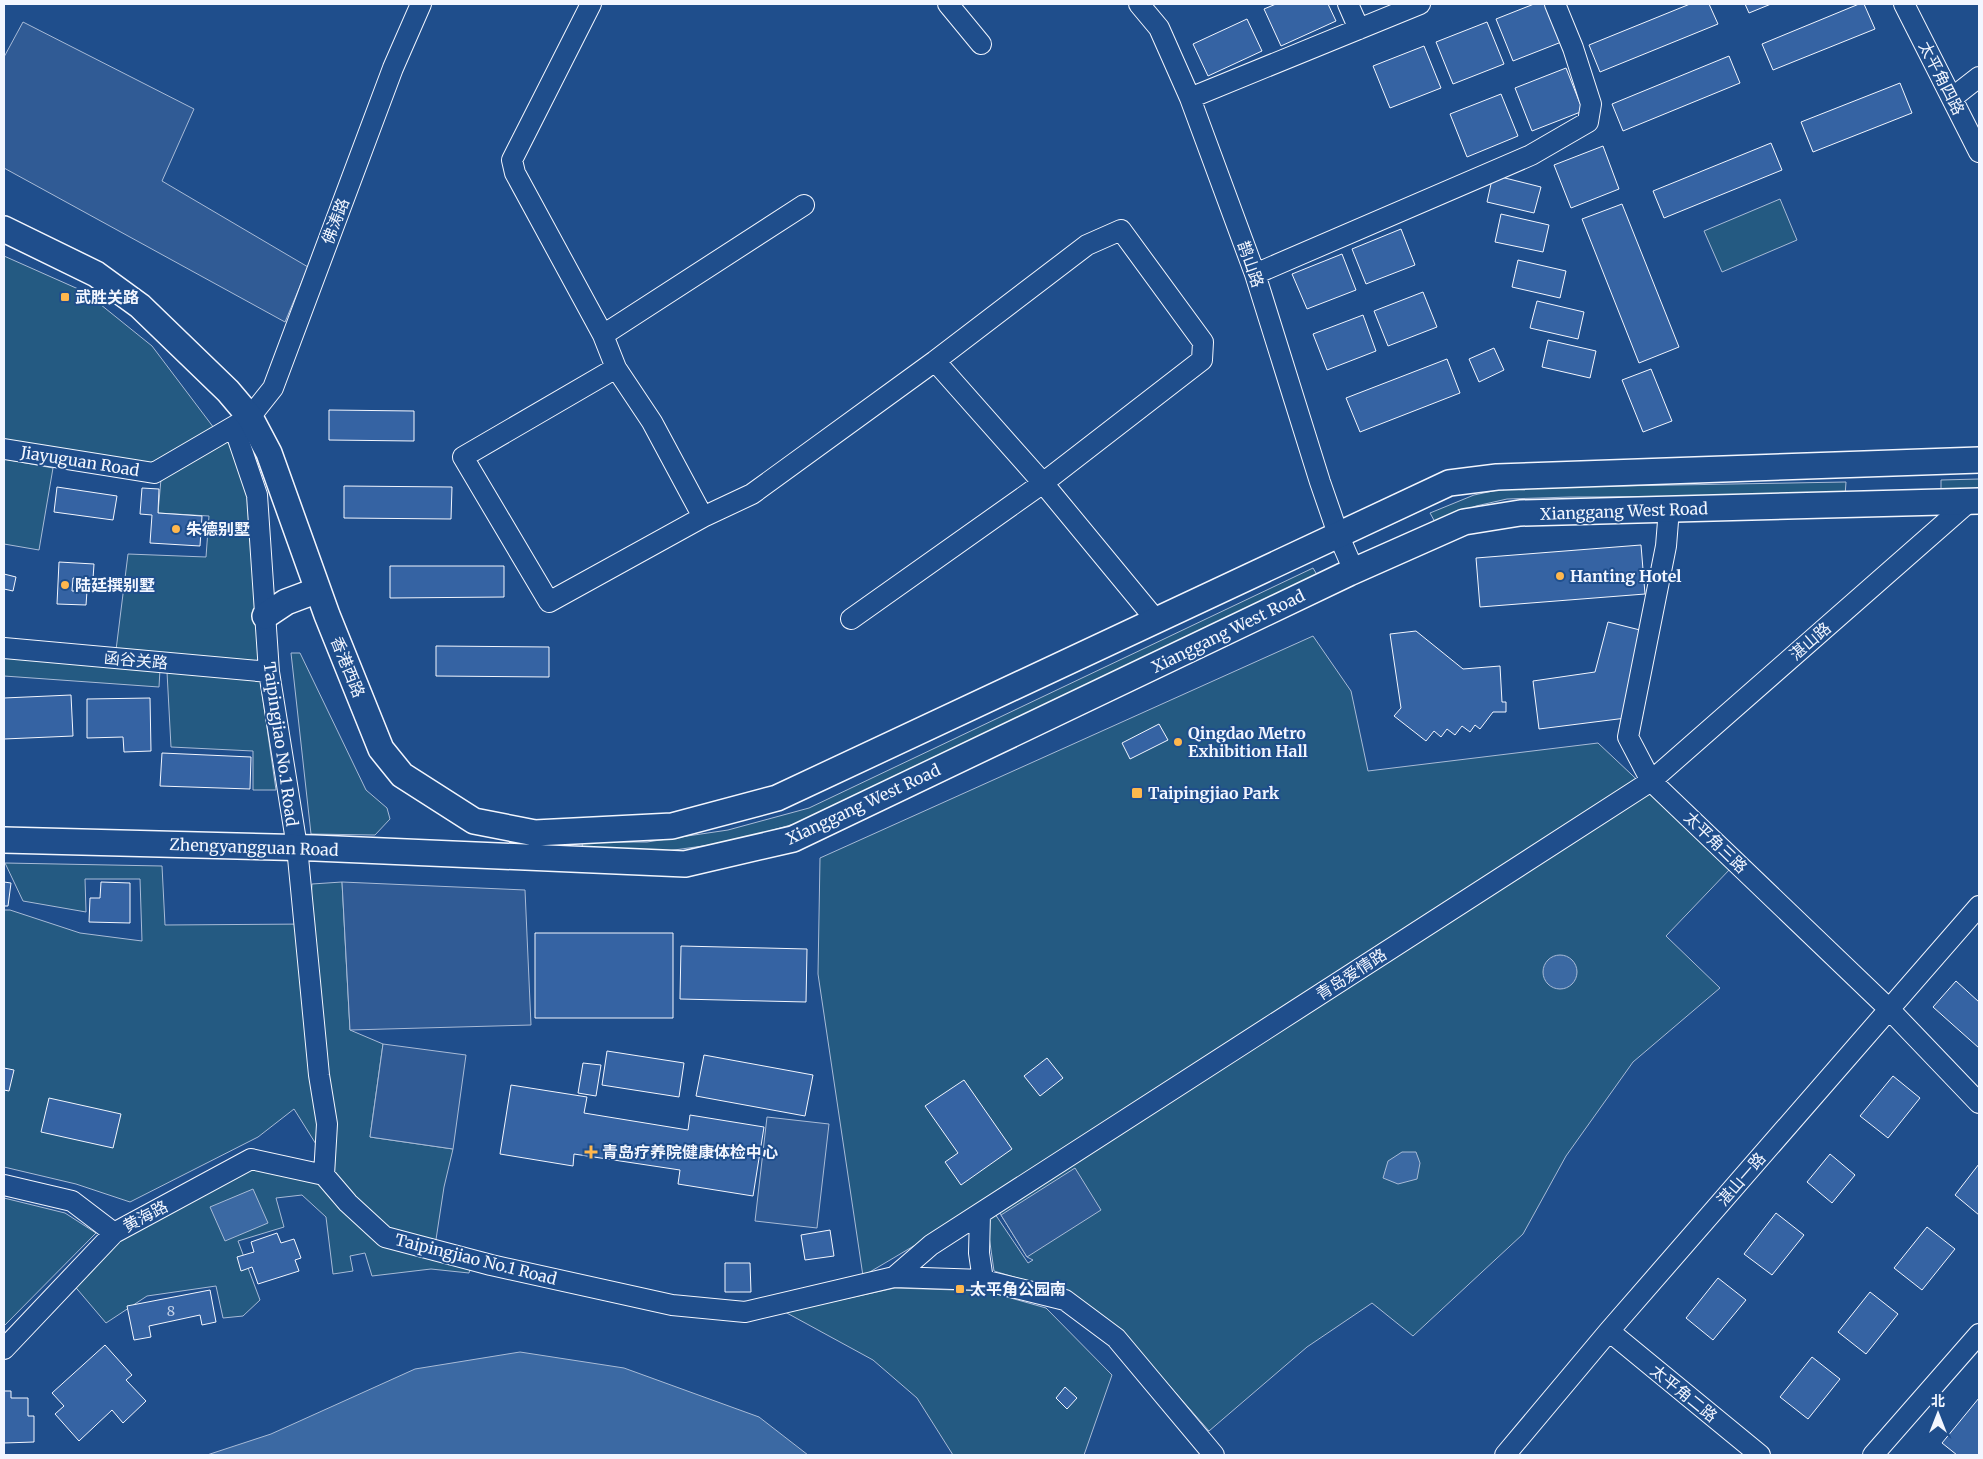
<svg xmlns="http://www.w3.org/2000/svg" width="1983" height="1459" font-family="Merriweather,'Noto Sans SC',serif">
	<style>
		.green { fill: #245a82; stroke: #a8bbd7 }
		.parking { fill: #305b95; stroke: #a8bbd7 }
		.water { fill: #3b69a3; stroke: #a8bbd7 }
		.building { fill: #3563a3; stroke: #f2f6ff }
		.lines { fill: none; stroke-linecap: round; stroke-linejoin: round }
		.minor-casing { stroke: #f2f6ff; stroke-width: 22 }
		.major-casing { stroke: #f2f6ff; stroke-width: 28 }
		.minor { stroke: #1f4e8c; stroke-width: 20 }
		.major { stroke: #1f4e8c; stroke-width: 25 }
		.poi-dot { fill: #ffb74d; stroke: #1f4e8c; stroke-width: 2 }
		.labels { text-anchor: middle; stroke-width: 4; stroke-linejoin: round; paint-order: stroke }
		.number-label { font-size: 14px; fill: #c3d1e8 }
		.street-label { font-size: 16px; fill: #f2f6ff; stroke: #1f4e8c }
		.poi-label { font-size: 16px; font-weight: bold; fill: #f2f6ff; stroke: #1f4e8c; text-anchor: start }
	</style>
	<rect width="100%" height="100%" fill="#1f4e8c"/>
	<!-- green -->
	<path class="green" d="M1780,199L1797,240L1722,272L1704,231Z
		M4,256L85,292L152,346L217,432L151,466L4,442Z
		M229,441L254,505L262,665L116,650L128,554L206,557L209,516L158,513L161,479Z
		M4,459L53,468L39,550L4,544Z
		M1979,479V492L1941,493V480Z
		M1846,482L1845,496L1570,497L1507,499L1476,506L1435,522L1430,513L1474,495L1507,488Z
		M1313,568L1319,578L815,818L731,842L646,854H583L582,842H647L728,830L809,808Z
		M1313,636L1351,691L1368,771L1598,743L1731,868L1666,936L1720,988L1633,1062L1566,1156L1523,1234L1413,1336L1372,1303L1307,1347L1209,1431L1126,1336L1074,1295L994,1271L987,1222L995,1214L1028,1263L1033,1260L1027,1257L1001,1215L993,1199L863,1276L818,974L820,858Z
		M291,653H300L366,790L387,808L390,819L375,835L311,834Z
		M4,655L160,669L159,687L4,676Z
		M167,672L260,679L276,790H253V751L171,747Z
		M5,863L162,866L165,925L310,924L312,884L342,882L350,1030L383,1044L370,1137L453,1149L444,1187L435,1246L386,1230L351,1200L294,1109L258,1137L130,1202L76,1184L4,1167V910H10L80,933L142,941L140,879H85L86,912L23,901Z
		M251,1163L322,1178L380,1238L471,1265L469,1273L431,1269L372,1276L365,1253L350,1256L353,1271L333,1274L326,1217L302,1195L276,1198L284,1227L238,1241L260,1300L243,1316L223,1318L216,1286L147,1296L106,1323L72,1283L116,1236Z
		M4,1198L65,1213L96,1233L4,1326Z
		M895,1288L986,1291L1046,1308L1112,1375L1084,1455H953L917,1398L873,1360L785,1312Z"/>
	<!-- parking -->
	<path class="parking" d="M23,22L194,109L162,181L308,267L285,322L4,168V57Z
		M342,882L525,890L531,1025L350,1030Z
		M383,1044L466,1055L453,1149L370,1137Z
		M767,1117L829,1124L817,1228L755,1221Z
		M1075,1168L1101,1210L1027,1257L1001,1215Z"/>
	<!-- water -->
	<path class="water" d="M1543 972a17 17 0 1 1 34 0a17 17 0 1 1-34 0Z
		M1402,1152H1416L1420,1163L1417,1179L1398,1184L1383,1178L1388,1161Z
		M253,1189L268,1223L225,1241L210,1207Z
		M520,1352L624,1368L759,1417L808,1455H207L271,1434L415,1369Z"/>
	<!-- building -->
	<path class="building" d="M1276,4H1328L1336,21L1281,46L1264,9Z
		M1534,4H1549L1564,41L1513,61L1496,19Z
		M1690,4H1709L1718,24L1600,72L1589,45Z
		M1745,4H1771L1749,13Z
		M1859,4H1864L1875,29L1773,70L1762,44Z
		M1247,19L1262,51L1208,76L1193,44Z
		M1487,22L1504,64L1453,84L1436,42Z
		M1424,46L1441,88L1390,108L1373,66Z
		M1729,56L1740,83L1623,131L1612,104Z
		M1566,68L1583,111L1532,131L1515,88Z
		M1900,83L1912,113L1813,152L1801,122Z
		M1501,94L1518,136L1467,157L1450,114Z
		M1771,143L1782,170L1664,218L1653,191Z
		M1603,146L1619,189L1571,208L1554,165Z
		M1493,175L1541,187L1534,213L1487,202Z
		M1622,204L1679,347L1639,363L1582,219Z
		M1501,214L1549,225L1543,252L1495,242Z
		M1401,229L1415,265L1366,284L1352,249Z
		M1342,254L1356,290L1307,309L1292,274Z
		M1518,260L1566,271L1560,298L1512,287Z
		M1423,292L1437,327L1388,346L1374,311Z
		M1537,301L1584,312L1578,339L1530,328Z
		M1363,315L1376,351L1327,370L1313,334Z
		M1548,340L1596,351L1590,378L1542,367Z
		M1494,348L1504,370L1479,382L1469,359Z
		M1447,359L1460,393L1360,432L1346,398Z
		M1651,369L1672,421L1643,432L1622,380Z
		M329,410L414,411V441L329,440Z
		M344,486L452,487L451,519L344,518Z
		M57,487L117,496L113,520L54,512Z
		M142,488L159,489L158,513L202,516L200,546L150,543L152,515L140,514Z
		M1641,545L1645,594L1480,607L1476,558Z
		M59,562L94,564L93,579L73,578L72,591H87L86,605L57,604Z
		M390,566H504V597L390,598Z
		M4,574L16,577L13,591L4,589V591Z
		M1608,622L1648,632L1626,718L1539,729L1533,681L1595,672Z
		M1416,631L1463,669L1500,666L1502,702H1506V712H1493L1480,729L1475,725L1470,732L1462,726L1455,735L1447,729L1441,737L1434,731L1426,741L1394,716L1401,708L1390,634Z
		M436,646L549,647V677L436,676Z
		M71,695L73,736L4,739V698Z
		M150,698L151,751L124,752L123,737L87,738V699Z
		M1159,724L1168,740L1130,759L1122,743Z
		M162,753L251,757L250,789L160,786Z
		M4,882L11,883L8,906H4Z
		M101,882L130,883V923L89,922L90,898H100Z
		M535,933H673V1018H535Z
		M681,946L807,949L806,1002L680,999Z
		M1956,981L1979,1002V1048L1933,1007Z
		M607,1051L684,1063L679,1097L602,1085Z
		M704,1055L813,1075L805,1116L696,1096Z
		M1047,1058L1063,1078L1040,1096L1024,1076Z
		M583,1063L601,1065L596,1096L578,1093Z
		M4,1068L14,1070L9,1091L4,1090Z
		M1893,1076L1920,1098L1888,1138L1860,1116Z
		M964,1080L1012,1149L961,1185L945,1162L958,1153L925,1106Z
		M511,1085L587,1097L584,1113L688,1130L690,1115L764,1127L753,1196L678,1184L680,1170L574,1154L573,1166L500,1154Z
		M49,1098L121,1114L113,1148L41,1132Z
		M1830,1154L1855,1175L1832,1203L1807,1182Z
		M1979,1164V1215L1955,1195Z
		M1776,1213L1804,1235L1772,1275L1744,1254Z
		M1927,1227L1955,1249L1922,1290L1894,1268Z
		M830,1230L834,1256L805,1260L801,1235Z
		M277,1233L281,1243L294,1239L301,1258L295,1260L299,1271L258,1284L252,1267L241,1271L237,1257L254,1252L251,1242Z
		M725,1263H750L751,1292H725Z
		M1718,1278L1746,1300L1713,1340L1686,1318Z
		M210,1290L216,1322L202,1325L200,1315L149,1326L151,1337L134,1340L127,1306Z
		M1870,1292L1898,1314L1866,1354L1838,1332Z
		M105,1345L132,1375L126,1380L146,1401L123,1423L112,1410L79,1441L55,1414L64,1406L52,1393Z
		M1812,1357L1840,1379L1808,1419L1780,1397Z
		M1065,1387L1077,1398L1067,1409L1056,1398Z
		M4,1391H11V1398H28V1416H34V1442L4,1443Z
		M1979,1398V1455H1957L1942,1443Z"/>
	<g class="lines">
		<defs>
			<path id="minor" d="M591,4L512,160L515,173L603,335L616,368L652,422L703,517
				M948,4L981,44
				M1139,4L1159,28L1190,98L1255,274L1320,482L1338,534L1354,571
				M1348,4L1359,29
				M1904,4L1979,152
				M1190,98L1420,4
				M1952,98L1979,77
				M1255,274L1531,155L1588,122L1591,104L1573,48L1555,4
				M603,335L804,205
				M935,361L1043,483L1156,620
				M616,368L463,457L549,602L703,517L752,494L935,361L1087,245L1121,230L1203,342L1202,360L1043,483L851,619
				M234,427L257,495L269,672L297,847L319,1075L327,1124L324,1175L348,1203L385,1237L491,1265L672,1305L745,1312L894,1277L983,1280L1065,1300L1116,1338L1214,1455
				M4,449L154,473L250,417L273,388L393,68L421,4
				M1669,509L1666,546L1628,737L1651,781L1889,1009L1979,1103
				M4,648L269,672
				M4,1185L72,1201L114,1233
				M980,1214L979,1253L983,1280
				M894,1277L931,1245L1651,781L1970,501
				M1609,1331L1760,1455
				M4,1349L114,1233L251,1159L324,1175
				M1505,1455L1609,1331L1979,906
				M1873,1455L1979,1334"/>
			<path id="major" d="M4,229L96,274L140,306L228,391L250,417L269,453L327,615L381,749L402,775L474,821L535,833L672,826L777,798L1449,483L1497,477L1979,460
				M265,616L286,602L318,590
				M4,840L315,848L685,864L793,839L1349,573L1464,522L1520,513L1979,501"/>
		</defs>
		<!-- minor casing -->
		<use href="#minor" class="minor-casing"/>
		<!-- major casing -->
		<use href="#major" class="major-casing"/>
		<!-- minor -->
		<use href="#minor" class="minor"/>
		<!-- major -->
		<use href="#major" class="major"/>
	</g>
	<!-- markers -->
	<g class="poi-dot">
		<rect x="60" y="292" width="10" height="10" rx="2.5"/>
		<circle cx="176" cy="529" r="5"/>
		<circle cx="1560" cy="576" r="5"/>
		<circle cx="65" cy="585" r="5"/>
		<circle cx="1178" cy="742" r="5"/>
		<rect x="1131" y="787" width="12" height="12" rx="2.5"/>
		<path d="M588.5 1144.5h5v5h5v5h-5v5h-5v-5h-5v-5h5z"/>
		<rect x="955" y="1284" width="10" height="10" rx="2.5"/>
	</g>
	<g class="labels">
		<!-- number labels -->
		<g class="number-label">
			<text x="171" y="1316">8</text>
		</g>
		<!-- street labels -->
		<g class="street-label">
			<text transform="translate(1942 78) rotate(63)" y="6">太平角四路</text>
			<text transform="translate(335 221) rotate(-69)" y="6">佛涛路</text>
			<text transform="translate(1251 264) rotate(71)" y="6">鹊山路</text>
			<text transform="translate(80 461) rotate(9)" y="6">Jiayuguan Road</text>
			<text transform="translate(1624 511) rotate(-2)" y="6">Xianggang West Road</text>
			<text transform="translate(1228 631) rotate(-26)" y="6">Xianggang West Road</text>
			<text transform="translate(1810 641) rotate(-41)" y="6">湛山路</text>
			<text transform="translate(136 660) rotate(5)" y="6">函谷关路</text>
			<text transform="translate(348 667) rotate(68)" y="6">香港西路</text>
			<text transform="translate(281 744) rotate(82)" y="6">Taipingjiao No.1 Road</text>
			<text transform="translate(863 804) rotate(-25)" y="6">Xianggang West Road</text>
			<text transform="translate(1716 842) rotate(44)" y="6">太平角三路</text>
			<text transform="translate(254 847) rotate(2)" y="6">Zhengyangguan Road</text>
			<text transform="translate(1351 974) rotate(-33)" y="6">青岛爱情路</text>
			<text transform="translate(1741 1179) rotate(-49)" y="6">湛山一路</text>
			<text transform="translate(145 1216) rotate(-28)" y="6">黄海路</text>
			<text transform="translate(476 1259) rotate(14)" y="6">Taipingjiao No.1 Road</text>
			<text transform="translate(1684 1393) rotate(39)" y="6">太平角二路</text>
		</g>
		<!-- poi labels -->
		<g class="poi-label">
			<text x="75" y="303">武胜关路</text>
			<text x="186" y="535">朱德别墅</text>
			<text x="1570" y="582">Hanting Hotel</text>
			<text x="75" y="591">陆廷撰别墅</text>
			<text x="1188" y="739">Qingdao Metro<tspan x="1188" dy="18">Exhibition Hall</tspan></text>
			<text x="1148" y="799">Taipingjiao Park</text>
			<text x="602" y="1158">青岛疗养院健康体检中心</text>
			<text x="970" y="1295">太平角公园南</text>
		</g>
	</g>
	<!-- border -->
	<rect width="1983" height="1459" fill="none" stroke="#f2f6ff" stroke-width="10"/>
	<!-- north arrow -->
	<g transform="translate(1938 1414)" stroke="#1f4e8c" stroke-width="4" paint-order="stroke">
	<path d="M0-4L9 19L0 12L-9 19Z" fill="#f2f6ff"/>
	<text y="-8" font-size="14" font-weight="bold" text-anchor="middle" fill="#f2f6ff">北</text>
	</g>
</svg>
